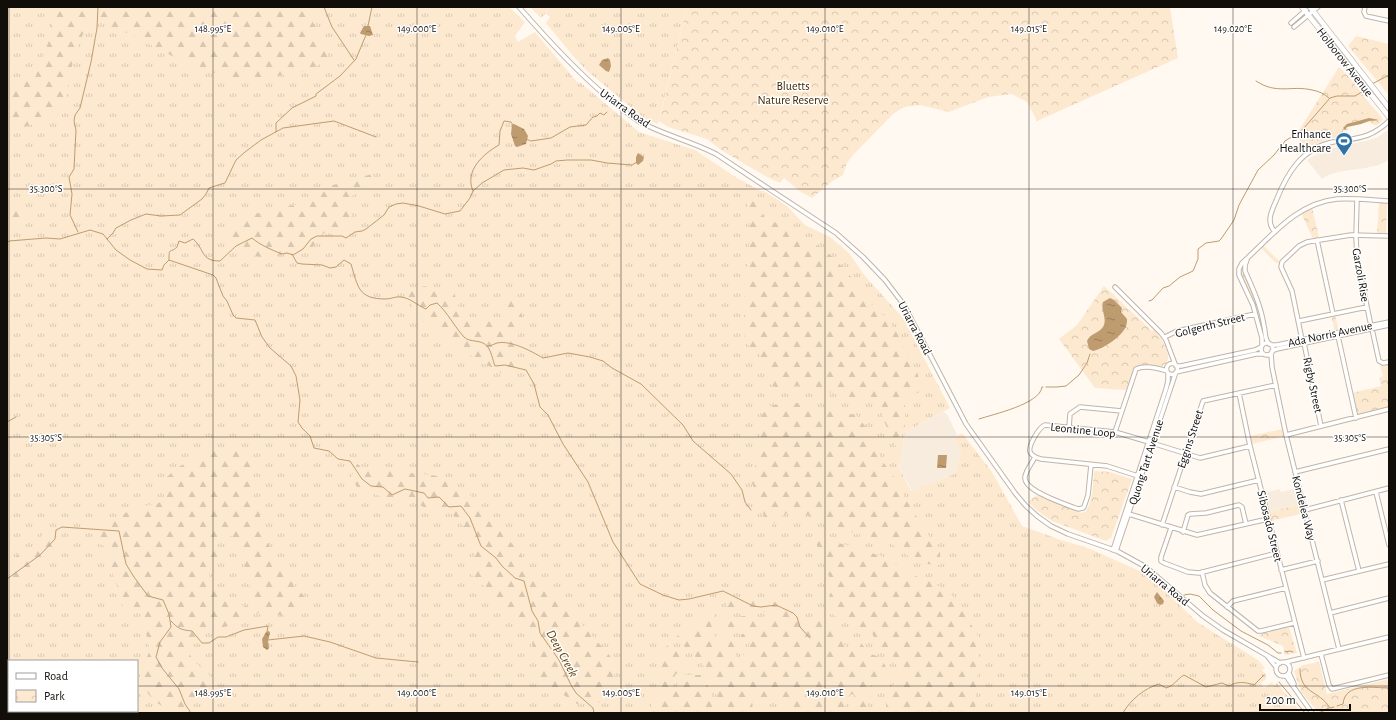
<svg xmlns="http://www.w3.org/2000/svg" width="1396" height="720" font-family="'Alegreya Sans',sans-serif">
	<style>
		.built { fill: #f8ecde }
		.grass { fill: url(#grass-tufts); fill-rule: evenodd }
		.forest { fill: url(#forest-firs) }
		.park { fill: url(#park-crowns) }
		.garden { fill: #fde9d0 }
		.water { fill: url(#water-ripples) }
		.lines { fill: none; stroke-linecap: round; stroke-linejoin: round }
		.stream { stroke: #be9c6f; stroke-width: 1 }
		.minor-casing { stroke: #bfb5a9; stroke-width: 5.5 }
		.major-casing { stroke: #bfb5a9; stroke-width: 6 }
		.minor { stroke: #fff; stroke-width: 3.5 }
		.major { stroke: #fff; stroke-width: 4.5 }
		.ticks { fill: none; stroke: #110e0a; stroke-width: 1; stroke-opacity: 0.45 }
		.labels { text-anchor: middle; stroke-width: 3; stroke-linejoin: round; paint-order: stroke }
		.street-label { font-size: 12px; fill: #110e0a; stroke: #fff }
		.park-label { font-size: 12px; fill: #3f2700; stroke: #fff }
		.poi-label { font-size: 12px; fill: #110e0a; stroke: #fff; text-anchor: end }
		.water-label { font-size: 13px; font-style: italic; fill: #644207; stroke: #fff }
		.ticks-label { font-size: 10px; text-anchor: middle; fill: #110e0a; stroke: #fff; stroke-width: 3; stroke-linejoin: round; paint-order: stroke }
	</style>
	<defs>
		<pattern id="grass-tufts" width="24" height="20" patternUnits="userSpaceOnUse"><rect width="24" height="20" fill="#fde9d0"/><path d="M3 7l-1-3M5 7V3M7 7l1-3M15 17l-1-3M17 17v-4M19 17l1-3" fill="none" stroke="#d8c7b1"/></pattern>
		<pattern id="forest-firs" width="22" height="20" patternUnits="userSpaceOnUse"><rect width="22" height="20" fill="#fde9d0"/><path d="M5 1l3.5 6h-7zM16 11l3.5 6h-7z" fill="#d8c7b1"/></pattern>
		<pattern id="park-crowns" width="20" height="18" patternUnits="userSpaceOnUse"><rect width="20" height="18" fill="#fde9d0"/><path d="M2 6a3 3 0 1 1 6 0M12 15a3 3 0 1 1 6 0" fill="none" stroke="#d8c7b1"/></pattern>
		<pattern id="water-ripples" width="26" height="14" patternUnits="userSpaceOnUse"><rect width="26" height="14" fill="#be9c6f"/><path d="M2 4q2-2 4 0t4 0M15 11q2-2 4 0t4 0" fill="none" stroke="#997e59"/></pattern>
	</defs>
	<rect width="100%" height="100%" fill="#fff9f1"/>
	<!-- built -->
	<path class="built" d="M1389,129V160L1379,165L1365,168L1338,172L1328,175L1322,179L1307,160L1323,150L1370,140L1378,137Z
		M943,412L947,414L957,435L954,438L961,453L954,474L912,491L899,468L905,432Z
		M1298,488L1302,504L1269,512L1264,493L1280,489L1281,492Z"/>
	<!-- grass -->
	<path class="grass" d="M7,7H509L525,22L515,36L518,42L535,32L577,82L581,83L639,132L695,150L737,178L761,191H764L787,206L805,225L830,237L849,253L865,276L903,318L950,408L905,432L899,468L911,491L954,474L961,453L954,438L962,433L992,472L1022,526L1061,540L1088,548L1144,573L1158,584L1197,622L1258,660L1265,668L1262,670L1266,675V679L1261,683L1264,688L1272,682L1274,686L1277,683L1301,713H7ZM9,661H137V711H9Z
		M530,7H687L658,124L644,118L587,71L574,57L546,23L550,17L546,13L541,18Z
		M1242,271H1243L1246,276L1245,277L1251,290H1253L1262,324H1263L1265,338L1263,339L1255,309L1241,276L1240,273Z"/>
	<!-- forest -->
	<path class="forest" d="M50,7H304L306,9L326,47L328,61L302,72L247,81L195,68L132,35L89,18L73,61L66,101L55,119L7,131V81L35,78L51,35Z
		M372,174L376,182L368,188L348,198L352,214L345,229L324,233L311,249L267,258L246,254L230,242V227L240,217L312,201L333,185Z
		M7,190L8,195L28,219L7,231Z
		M752,192L762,215L773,222L788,225L834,258L855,281L874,308L887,318L898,335L917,372L923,390L912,396L905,402V427L897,449L883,419V409L878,398L869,401L805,387L792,385L776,387L767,383C768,361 762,356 745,342C741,304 749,266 750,228C750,220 746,213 747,206C747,200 749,196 752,192Z
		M426,286L453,290L459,307L466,320L482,318L501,323L506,308L505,291L512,294L527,326L517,336L514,350L517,374H503L471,356L447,341L416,316L405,290Z
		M792,402L856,415L866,427L883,462L895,478L906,500L940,553L941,565L925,564L907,555L890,543L840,529L798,511L789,512L776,520L769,532L762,508L752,483L759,445L762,415L769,406Z
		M231,447L250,458L254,496L267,540L277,565L304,596V603L291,613L282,616L270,612L258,613L248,601V594L250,583L245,568L243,552L239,544L232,536L218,533L217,541L219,560L209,570L210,585L234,603L249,607L254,618L208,632L185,646L194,662L206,670L214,683L205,699L175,713C154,703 145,695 139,672L150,651L142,615L136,610L123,608L120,594L110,566L108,548L94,541L97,521L120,516L132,509L159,503L164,497L163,480L180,466L210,451Z
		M357,464L365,468L439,476L469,494L488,513L530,567L548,586L610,656L617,688L601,702L577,704L540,679L529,628L505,607L472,575L475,556L467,530L452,514L427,509L415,502L392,501L357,487L351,478Z
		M46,531L60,538L54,551L34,570L11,582H7V556L10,560L32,547Z
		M810,536L850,546L881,556L915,576L932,581L955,598L980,639L975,713H887L885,695L894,684L900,681L895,658L877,644L872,633L846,620L833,615L827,602L833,587L816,543Z
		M728,596L741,597L751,600L761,599L776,602L804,617H816L826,625L847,632L844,644L851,651H854L856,639C862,642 864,648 869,652C871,655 875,655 877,656C885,661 888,670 886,678L872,685L869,689L871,697L865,713H860L859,699L853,694L850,695L842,713H787L790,712V702C777,699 764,695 752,701L753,711L752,713H722H724L705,668L700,661L675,638L708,614L715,610V615L711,624L714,635L718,638L733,639C736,647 735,658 740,665L750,659L749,655H743L750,644L740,638L742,634H749L754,632L740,627L732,631H720L721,621L748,615L762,618L774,617L778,611C774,611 769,612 765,612C749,611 749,604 730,611L726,604Z
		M669,644C678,650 684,657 683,669L676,674L672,680L674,687H677L679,678L683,675H702L712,695L714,713H653L651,704L658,697L662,682L661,669L659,657V654Z"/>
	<!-- park -->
	<path class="park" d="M687,7H1170L1178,58L1037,121L1027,102L1012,94L988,97L949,112L920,105L905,107L894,113L853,155L847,163L843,175L831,182L812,198L801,192L784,178L780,183L767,177L721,150L707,139L668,127L659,121Z
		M1356,36L1389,44V95L1348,46Z
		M1339,67C1353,79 1362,95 1373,108C1377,112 1381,115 1383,120L1376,126L1369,122L1348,127V130L1343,131V136L1328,139L1306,149L1296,135Z
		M1379,202L1387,203L1386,234H1377Z
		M1310,208H1312L1319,237L1313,239L1301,213Z
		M1263,245L1280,262V263H1276L1261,248Z
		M1104,286L1152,331L1154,329C1160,335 1178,364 1161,366C1152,367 1143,365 1135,366L1127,389L1124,390L1095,388L1059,339L1077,325Z
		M1331,315H1335L1339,331L1335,332Z
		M1389,363V407L1358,414L1352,393L1381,386L1379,378L1383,376L1380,366Z
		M1283,429L1285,436L1252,444L1250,436Z
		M1095,471L1110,472L1132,479L1111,538L1106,541L1052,521L1039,512L1028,502L1037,495L1081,513L1087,511L1092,495L1094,472Z
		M1302,504L1304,513L1271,521L1269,512Z
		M1289,627L1297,653L1285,655L1283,646L1259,636L1261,634Z
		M1319,662L1327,694L1389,679V713H1319L1301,692L1294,671L1303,665Z"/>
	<!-- garden -->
	<path class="garden" d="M1368,102L1381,117L1350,109L1359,110L1361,105Z"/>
	<!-- water -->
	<path class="water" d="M364,26H370L373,35L369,36L361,34L360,33Z
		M608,58L610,60L611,66L609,72L606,71L599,65L602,60Z
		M1369,118L1379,120L1369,121L1361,124L1347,127L1345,130L1343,128L1347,124Z
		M514,124L524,129L528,136L526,144L517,147L515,146L511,134L512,125Z
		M638,153L644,157L643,161L638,165L636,163V157Z
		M1110,298L1114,300L1122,308L1121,312L1127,319C1127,321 1127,324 1126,326C1123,336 1103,349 1093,351L1089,349L1087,341C1090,333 1098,334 1103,327C1108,318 1100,310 1103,302Z
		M938,455H947L946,468H937Z
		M1157,592L1164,601L1163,604L1160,605L1157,603L1154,597Z
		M269,631L270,633L268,641L269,648L267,650L263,647L262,639L266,632Z"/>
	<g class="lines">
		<!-- stream -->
		<path class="stream" d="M324,7L332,27L354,60
			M368,26L372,7
			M1256,81C1277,95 1291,85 1312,90C1319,91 1324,94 1329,98
			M1372,84L1389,75
			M276,132V123L292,108L316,96V94L340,76L356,59L366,35
			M526,139L531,141L551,138L570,127L586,125L593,117L597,116L600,113L604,115L607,112
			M473,191C464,171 483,154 499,145L500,131L504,121L511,122L513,125
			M78,232L70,215L72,194L69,177L74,169L76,130L74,121L75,115L80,108L91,62L97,28L98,7
			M107,239L113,233L116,228L131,220L146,214L161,216L180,215L202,199L206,194L209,188L225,183L236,160L245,152L261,140L283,128L334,121L376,137
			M7,243L9,241L46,238L60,239L90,230L103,234L116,250L130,260L147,269L162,270L164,265L169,260L213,275L216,278L223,296L227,301L233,315L236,318L255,320L262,337L270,348L291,366L296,376L300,400L298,422L302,428L310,436L314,448L329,451L338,459L350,461L362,479L371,486L383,487L392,495L405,489L424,493L428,498L439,497L449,507L461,506L470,518L481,546L496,558L502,566L515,578L524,581L532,611L538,621L540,633L559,660L571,685L576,693L593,708L594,713
			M292,254L297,263L302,264L322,265L330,268L336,267L344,260L351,264C358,287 358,299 386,299C391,299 396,296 401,297C410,298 417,305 426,309L430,305L437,303C448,313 454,326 464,337C470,343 481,339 487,346C491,350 493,361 495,366L505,365L526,370L534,384L540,407L548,415L563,444L588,482L613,542L640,584L663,595L679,600L689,599L723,591L753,606L761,607L776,605L793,613L797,617L800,627L810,638
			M169,260C169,246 170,254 177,247C178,245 178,243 179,241L185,243L193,239C205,249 200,261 220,261L236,246L252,238C260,245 272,250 282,254L287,253L293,255L303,249L311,239L317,236H342L346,238L355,232L362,231L366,229L384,215L389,207L396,204L403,203L419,206L445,214L460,211L470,198L473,191L482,183L504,170L523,168L534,170L551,164L556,161L567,160H591L607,163L632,165L637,162
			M1149,301L1152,300L1163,288L1169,286L1180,277L1193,271L1198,259V249L1206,243L1219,241L1221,239L1234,220L1239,205L1258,170L1274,155L1285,141L1298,133L1304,128L1330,98L1337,96H1355L1365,90
			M488,346C491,346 494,344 497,343C511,340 531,351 543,358L568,353L590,357L603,361L612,368L641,384L683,425L693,441L731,474L742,490L745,502L751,510
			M1046,387H1057L1066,386L1079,375L1087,363L1090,354
			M979,419C994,414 1040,404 1042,387H1043
			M7,422L16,417
			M7,579L40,555L55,539L56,530L62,527L119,531L126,564L134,577L148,596L163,600L169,614L171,627L160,642L156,657L162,668L179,689L185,704L191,713
			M1184,595L1190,594L1199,596L1213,610L1241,631L1268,645L1278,653H1281
			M171,621C178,629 182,630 192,631L202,643H209L218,637H226L244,630L268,626L267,632
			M268,640L304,636L330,642L376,658L418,662
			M1285,652L1290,651L1293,652
			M1300,669C1300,694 1319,690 1330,708L1334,707
			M1279,682L1305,713
			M1337,706L1343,704C1345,682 1374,688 1389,688
			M1123,713C1130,700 1145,688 1159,684L1166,688C1174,686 1177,679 1184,675L1206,687L1222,683L1229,686C1238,681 1245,682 1254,685L1264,675
			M1319,713L1329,708"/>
		<defs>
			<path id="minor" d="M519,7C546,38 574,69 606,96C617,105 628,115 640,122C664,135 691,141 716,154L836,233L863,257L885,280L904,305L966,424L1015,493L1025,505L1037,516L1051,526L1068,534L1117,551L1146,567L1203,616L1223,630L1280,663
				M1365,7L1364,12L1366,16L1389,21
				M1291,23L1306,10
				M1294,27L1318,7
				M1357,199L1356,237L1357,258L1371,326
				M1275,232C1266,222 1271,212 1276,201C1287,173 1302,148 1333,142C1357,138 1370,139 1389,121
				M1317,240L1333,314
				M1247,260L1245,265V271C1253,289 1261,306 1264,326C1266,333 1264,338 1269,344
				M1115,287L1161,333L1166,340L1175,364
				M1299,321L1367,307
				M1372,329L1379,361L1383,363L1389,362
				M1338,336L1356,418
				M1165,337L1177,331L1255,314
				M1302,340L1292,291L1281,267L1282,262L1299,246L1307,242L1351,235L1389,236
				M1304,343L1321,426
				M1261 349a6 6 0 1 1 12 0a6 6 0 1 1-12 0Z
				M1271,345H1277L1389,322
				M1262,346V338L1253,305L1239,275V269L1242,263C1270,238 1296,203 1337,199C1354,198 1372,200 1389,201
				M1272,351L1277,349L1389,325
				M1271,353L1272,367L1286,435L1339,649
				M1166.5 369a5.5 5.5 0 1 1 11 0a5.5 5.5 0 1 1-11 0Z
				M1176,366H1181L1255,350L1261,347
				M1176,372L1256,354H1263
				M1239,393L1250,446L1304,658
				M1069,428L1070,414L1080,407L1122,411
				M1115,432L1136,369C1144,365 1158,368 1167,371
				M1286,435L1389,409
				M1152,443L1200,458L1250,446
				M1035,457C1032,463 1026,470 1025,477C1023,491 1068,505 1078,509L1083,508L1084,507L1088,495L1091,465
				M1295,472L1389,449
				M1141,477L1107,466L1041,459C1037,458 1032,456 1030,452C1028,446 1039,427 1045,425L1115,432L1149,442
				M1174,487L1190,492L1201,494L1259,480
				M1376,492L1389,545
				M1341,500L1359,571
				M1305,510L1389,488
				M1129,514L1197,535L1268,519
				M1162,525L1203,401L1276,385
				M1171,528L1161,557V561L1164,563L1188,572L1199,573L1277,553
				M1183,532L1188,515L1190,514L1206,513L1239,505L1242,507L1246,524
				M1113,550L1166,389L1168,381V373
				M1116,551L1176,372
				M1281,570L1318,561
				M1202,572L1205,585L1210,593L1258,631H1261L1294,623
				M1322,580L1389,564
				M1227,607L1233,601L1286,588
				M1330,613L1389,598
				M1321,654L1329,685L1332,689L1389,675
				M1268,657L1276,667
				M1286,662L1389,637
				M1276 669a7 7 0 1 1 14 0a7 7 0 1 1-14 0Z
				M1289,673L1294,684
				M1286,676L1312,713"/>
			<path id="major" d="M1302,7L1389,117
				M1310,7L1389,108"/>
		</defs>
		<!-- minor casing -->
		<use href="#minor" class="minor-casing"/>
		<!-- major casing -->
		<use href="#major" class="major-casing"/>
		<!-- minor -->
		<use href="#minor" class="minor"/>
		<!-- major -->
		<use href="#major" class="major"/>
	</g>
	<!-- ticks -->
	<path class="ticks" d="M9,7V713M213,7V713M417,7V713M621,7V713M825,7V713M1029,7V713M1233,7V713M7,189H1389M7,437H1389M7,686H9M137,686H1389"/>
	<!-- icons -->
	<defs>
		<symbol id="stadium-pin" viewBox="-11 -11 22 30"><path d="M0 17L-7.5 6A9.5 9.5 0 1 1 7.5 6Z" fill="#2d73a7" stroke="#fff"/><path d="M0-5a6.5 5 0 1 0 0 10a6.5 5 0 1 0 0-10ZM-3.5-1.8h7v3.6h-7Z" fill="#fff"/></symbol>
	</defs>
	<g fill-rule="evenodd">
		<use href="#stadium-pin" x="1334" y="131" width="20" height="27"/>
	</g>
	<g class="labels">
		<!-- street labels -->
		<g class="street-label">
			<text transform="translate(1345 62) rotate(52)" y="4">Holborow Avenue</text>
			<text transform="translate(625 108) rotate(35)" y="4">Uriarra Road</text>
			<text transform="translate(1361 275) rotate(80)" y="4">Garzoli Rise</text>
			<text transform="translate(1210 325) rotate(-14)" y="4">Golgerth Street</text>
			<text transform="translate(915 328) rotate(62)" y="4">Uriarra Road</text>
			<text transform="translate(1330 334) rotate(-12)" y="4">Ada Norris Avenue</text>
			<text transform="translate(1313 385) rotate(78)" y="4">Rigby Street</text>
			<text transform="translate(1083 430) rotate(6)" y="4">Leontine Loop</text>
			<text transform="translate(1190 439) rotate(-72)" y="4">Eggins Street</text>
			<text transform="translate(1146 462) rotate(-72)" y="4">Quong Tart Avenue</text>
			<text transform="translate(1304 508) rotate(76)" y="4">Kondelea Way</text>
			<text transform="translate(1270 526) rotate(76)" y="4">Sibosado Street</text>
			<text transform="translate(1165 585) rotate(39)" y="4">Uriarra Road</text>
		</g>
		<!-- park labels -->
		<g class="park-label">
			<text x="793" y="90">Bluetts<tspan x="793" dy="14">Nature Reserve</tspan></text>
		</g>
		<!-- poi labels -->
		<g class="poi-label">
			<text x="1331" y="138">Enhance<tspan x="1331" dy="14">Healthcare</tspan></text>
		</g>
		<!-- water labels -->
		<g class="water-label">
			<text transform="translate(563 653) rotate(61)" y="5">Deep Creek</text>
		</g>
	</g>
	<g class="ticks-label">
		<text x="213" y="32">148.995°E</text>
		<text x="417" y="32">149.000°E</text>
		<text x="621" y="32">149.005°E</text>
		<text x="825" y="32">149.010°E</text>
		<text x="1029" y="32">149.015°E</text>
		<text x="1233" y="32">149.020°E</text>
		<text x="46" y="192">35.300°S</text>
		<text x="1350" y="192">35.300°S</text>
		<text x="46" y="441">35.305°S</text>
		<text x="1350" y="441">35.305°S</text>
		<text x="213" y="696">148.995°E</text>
		<text x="417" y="696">149.000°E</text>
		<text x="621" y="696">149.005°E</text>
		<text x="825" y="696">149.010°E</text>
		<text x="1029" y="696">149.015°E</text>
	</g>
	<!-- border -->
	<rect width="1396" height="720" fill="none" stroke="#110e0a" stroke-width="16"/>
	<!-- legend -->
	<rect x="8" y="660" width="130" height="52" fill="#ffffff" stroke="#a09f9d"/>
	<rect x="16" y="673" width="20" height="6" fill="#ffffff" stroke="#a09f9d"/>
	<text x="44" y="680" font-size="12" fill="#110e0a">Road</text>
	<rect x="16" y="690" width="20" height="12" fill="url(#park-crowns)" stroke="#a09f9d"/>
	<text x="44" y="700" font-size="12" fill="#110e0a">Park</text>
	<!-- scale -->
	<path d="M1260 704v6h90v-6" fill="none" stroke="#110e0a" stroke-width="2"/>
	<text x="1266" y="704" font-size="12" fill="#110e0a" stroke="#ffffff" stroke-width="3" paint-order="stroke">200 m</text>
</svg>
